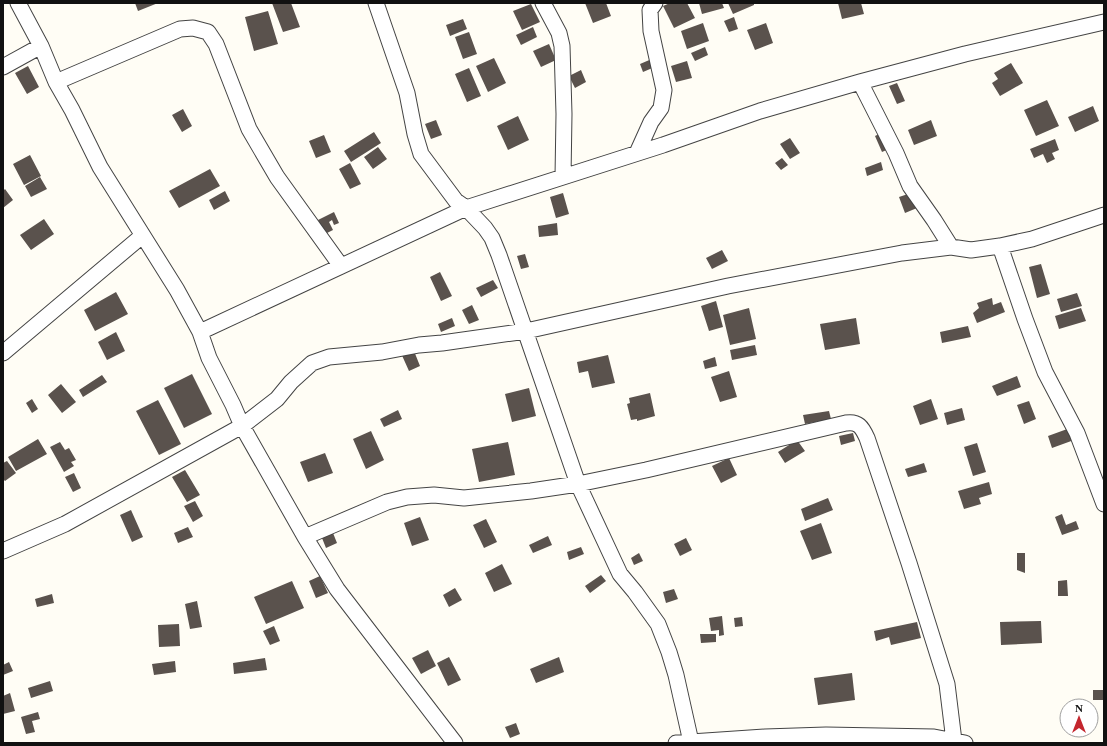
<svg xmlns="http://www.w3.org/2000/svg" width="1107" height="746" font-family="'Times New Roman',serif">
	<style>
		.building { fill: #5a524d }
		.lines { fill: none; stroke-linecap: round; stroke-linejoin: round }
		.street-casing { stroke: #444; stroke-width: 17 }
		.street { stroke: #fff; stroke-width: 15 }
	</style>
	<rect width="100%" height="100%" fill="#fffdf5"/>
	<!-- building -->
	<path class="building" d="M135,3H158L138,11Z
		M272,3H291L300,27L283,32Z
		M585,3H606L611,16L593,23Z
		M670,3H687L695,18L674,28L663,6Z
		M699,3H722L724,8L702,14Z
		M728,3H754V5L733,14Z
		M838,3H861L864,14L842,19Z
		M531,4L540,22L522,30L513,11Z
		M268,11L278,44L254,51L245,17Z
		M734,17L738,29L729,32L724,21Z
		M463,19L467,29L450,36L446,25Z
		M703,23L709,41L687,49L681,31Z
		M766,23L773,43L755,50L747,30Z
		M533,27L537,37L521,45L516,35Z
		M469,32L477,54L463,59L455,37Z
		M549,44L556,60L541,67L533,51Z
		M705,47L708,55L695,61L691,53Z
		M494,58L506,83L488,92L476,66Z
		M654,58L657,66L643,72L640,64Z
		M687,61L692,78L676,82L671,66Z
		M1011,63L1023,83L1000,96L992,83L998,79L994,73Z
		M28,66L39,87L27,94L15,73Z
		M469,68L481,96L467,102L455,74Z
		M581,70L586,82L575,88L569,76Z
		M897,83L905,101L897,104L889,86Z
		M1047,100L1059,126L1036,136L1024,110Z
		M1093,106L1099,121L1075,132L1068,117Z
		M183,109L192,126L182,132L172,115Z
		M518,116L529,140L508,150L497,126Z
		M436,120L442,135L431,139L425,124Z
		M931,120L937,136L914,145L908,130Z
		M374,132L381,143L351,162L344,151Z
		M883,132L891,148L882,152L875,136Z
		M324,135L331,152L316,158L309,141Z
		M790,138L800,153L790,159L780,144Z
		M1055,139L1059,150L1052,153L1055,159L1047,163L1043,154L1034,158L1030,149Z
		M378,147L387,159L373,169L364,157Z
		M30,155L41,176L24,185L13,164Z
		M782,158L788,165L781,170L775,163Z
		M881,162L883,170L867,176L865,168Z
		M350,163L361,184L350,189L339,169Z
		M210,169L220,186L179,208L169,191Z
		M40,177L47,189L31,197L25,186Z
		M5,189L13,200L3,208V191Z
		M225,191L230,201L214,210L209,200Z
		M563,193L569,214L556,218L550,197Z
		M911,193L917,208L905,213L899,197Z
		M334,212L339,223L334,225L332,220L329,222L333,230L325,234L318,220Z
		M44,219L54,234L31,250L20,235Z
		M557,223L558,235L539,237L538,226Z
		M722,250L728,261L712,269L706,258Z
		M525,254L529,267L521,269L517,256Z
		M1041,264L1050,294L1037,298L1029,267Z
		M440,272L452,296L441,301L430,277Z
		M493,280L498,288L481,297L476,288Z
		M116,292L128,314L95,331L84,310Z
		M1077,293L1082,306L1061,312L1057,299Z
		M992,298L993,305L1001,302L1005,312L977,323L973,313L979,308L977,303Z
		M716,301L723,327L709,331L701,306Z
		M472,305L479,320L469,324L462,310Z
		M749,308L756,339L730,345L723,315Z
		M1081,308L1086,321L1059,329L1055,316Z
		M452,318L455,326L441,332L438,324Z
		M856,318L860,344L825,350L820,324Z
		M968,326L971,337L942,343L940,332Z
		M116,332L125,351L107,360L98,342Z
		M755,345L757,355L732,360L730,350Z
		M412,346L420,366L409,371L400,351Z
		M608,355L615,383L592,388L588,371L579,373L577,362Z
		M715,357L717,366L705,369L703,361Z
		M729,371L737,397L720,402L711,377Z
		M192,374L212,414L184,428L164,388Z
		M102,375L107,382L83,397L79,390Z
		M1017,376L1021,387L997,396L992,386Z
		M61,384L76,402L62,413L48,395Z
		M529,388L536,416L512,422L505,394Z
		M650,393L655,416L637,421V419L631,420L627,404L630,403L629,398Z
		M32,399L38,409L32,413L26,403Z
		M931,399L938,419L920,425L913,406Z
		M158,400L181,444L159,455L136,411Z
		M1029,401L1036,419L1024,424L1017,405Z
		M962,408L965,420L947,425L944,413Z
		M398,410L402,419L384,427L380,419Z
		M829,411L831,419L805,424L803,415Z
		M1070,428L1074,440L1052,448L1048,436Z
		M371,431L384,460L366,469L353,439Z
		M853,433L855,441L841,445L839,436Z
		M38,439L47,454L16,471L8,457Z
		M797,440L805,451L785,463L778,452Z
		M60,442L65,450L69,448L76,460L71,462L74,466L64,472L50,447Z
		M508,442L515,475L479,482L472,449Z
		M977,443L986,472L973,476L964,447Z
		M325,453L333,473L308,482L300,462Z
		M729,458L737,475L721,483L712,466Z
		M7,461L16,473L5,481L3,479V463Z
		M924,463L927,472L908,477L905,469Z
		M185,470L200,495L187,502L172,477Z
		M74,473L81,488L73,492L65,477Z
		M989,482L992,494L979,498L981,504L964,509L958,491Z
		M828,498L833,510L805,521L801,509Z
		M195,501L203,516L193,522L184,506Z
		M131,510L143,537L132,542L120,515Z
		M1062,514L1066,525L1076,521L1079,529L1062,535L1055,517Z
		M420,517L429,540L412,546L404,523Z
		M486,519L497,542L484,548L473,525Z
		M821,523L832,553L812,560L800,531Z
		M188,527L193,537L178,543L174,533Z
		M333,533L337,543L326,548L322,538Z
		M548,536L552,545L533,553L529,545Z
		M686,538L692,550L680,556L674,544Z
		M581,547L584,554L569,560L567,552Z
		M639,553L643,561L634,565L631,558Z
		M1017,553H1025V573L1017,570Z
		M502,564L512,584L494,592L485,573Z
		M601,575L606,581L590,593L585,586Z
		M320,576L328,593L316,598L309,581Z
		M1067,580L1068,596H1058V581Z
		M292,581L304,608L266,624L254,597Z
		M455,588L462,600L449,607L443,595Z
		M674,589L678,599L666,603L663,592Z
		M52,594L54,603L37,607L35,599Z
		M197,601L202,627L190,629L185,604Z
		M722,616L724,635L719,636V630L711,631L709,618Z
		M742,617L743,626L735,627L734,618Z
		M1041,621L1042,643L1001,645L1000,622Z
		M917,622L921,638L891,645L889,637L876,641L874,631Z
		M179,624L180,646L159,647L158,625Z
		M274,626L280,641L270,645L263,631Z
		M700,634H716V642L701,643Z
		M428,650L436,666L421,674L412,658Z
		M449,657L461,680L448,686L437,663Z
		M559,657L564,672L536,683L530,669Z
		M265,658L267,670L234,674L233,663Z
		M175,661L176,672L154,675L152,664Z
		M9,662L13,671L3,675V665Z
		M852,673L855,700L818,705L814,678Z
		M50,681L53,691L31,698L28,688Z
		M1093,690H1104V700H1093Z
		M10,693L15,711L3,714V696Z
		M38,712L40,719L32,721L35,732L26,734L21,717Z
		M516,723L520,734L510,738L505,727Z"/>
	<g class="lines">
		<defs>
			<path id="street" d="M18,3L41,46L56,82L72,110L100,167L177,290L200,332L209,358L233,405L242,426L305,537L337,589L455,743
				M376,3L407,93L415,134L421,154L456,201L466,208L485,228L492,238L499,255L578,484L620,574L635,592L658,624L669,652L676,675L691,742
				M543,3L559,33L562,46L564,114L563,177
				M3,67L41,46
				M56,82L180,29L193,28L208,32L216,44L249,129L277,177L341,266
				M860,82L896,153L910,186L934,220L951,247
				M637,153L651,122L661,108L664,90L651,31L650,10L655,3
				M1000,246L1025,319L1045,372L1077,433L1104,504
				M200,332L466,208L663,145L760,111L860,82L965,54L1104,22
				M3,353L142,236
				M305,537L387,502L407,497L434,495L464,498L531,491L578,484L646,470L846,423C858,421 862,427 867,438L909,563L947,684L954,741
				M3,551L65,524L242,426L277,399L291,382L312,363L329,357L382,352L419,345L442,343L526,331L728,286L902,253L951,247L971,250L1000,246L1032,239L1104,215
				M676,743L765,737L826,735L934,737L965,743"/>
		</defs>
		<!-- street casing -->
		<use href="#street" class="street-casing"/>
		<!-- street -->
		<use href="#street" class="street"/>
	</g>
	<!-- border -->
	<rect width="1107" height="746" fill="none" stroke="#111111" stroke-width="8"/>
	<!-- north arrow -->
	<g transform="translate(1079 718)"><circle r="19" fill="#ffffff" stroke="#a0a0a0"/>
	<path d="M0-3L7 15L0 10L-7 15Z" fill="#c4262e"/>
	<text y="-6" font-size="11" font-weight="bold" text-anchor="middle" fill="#111111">N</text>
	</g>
</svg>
